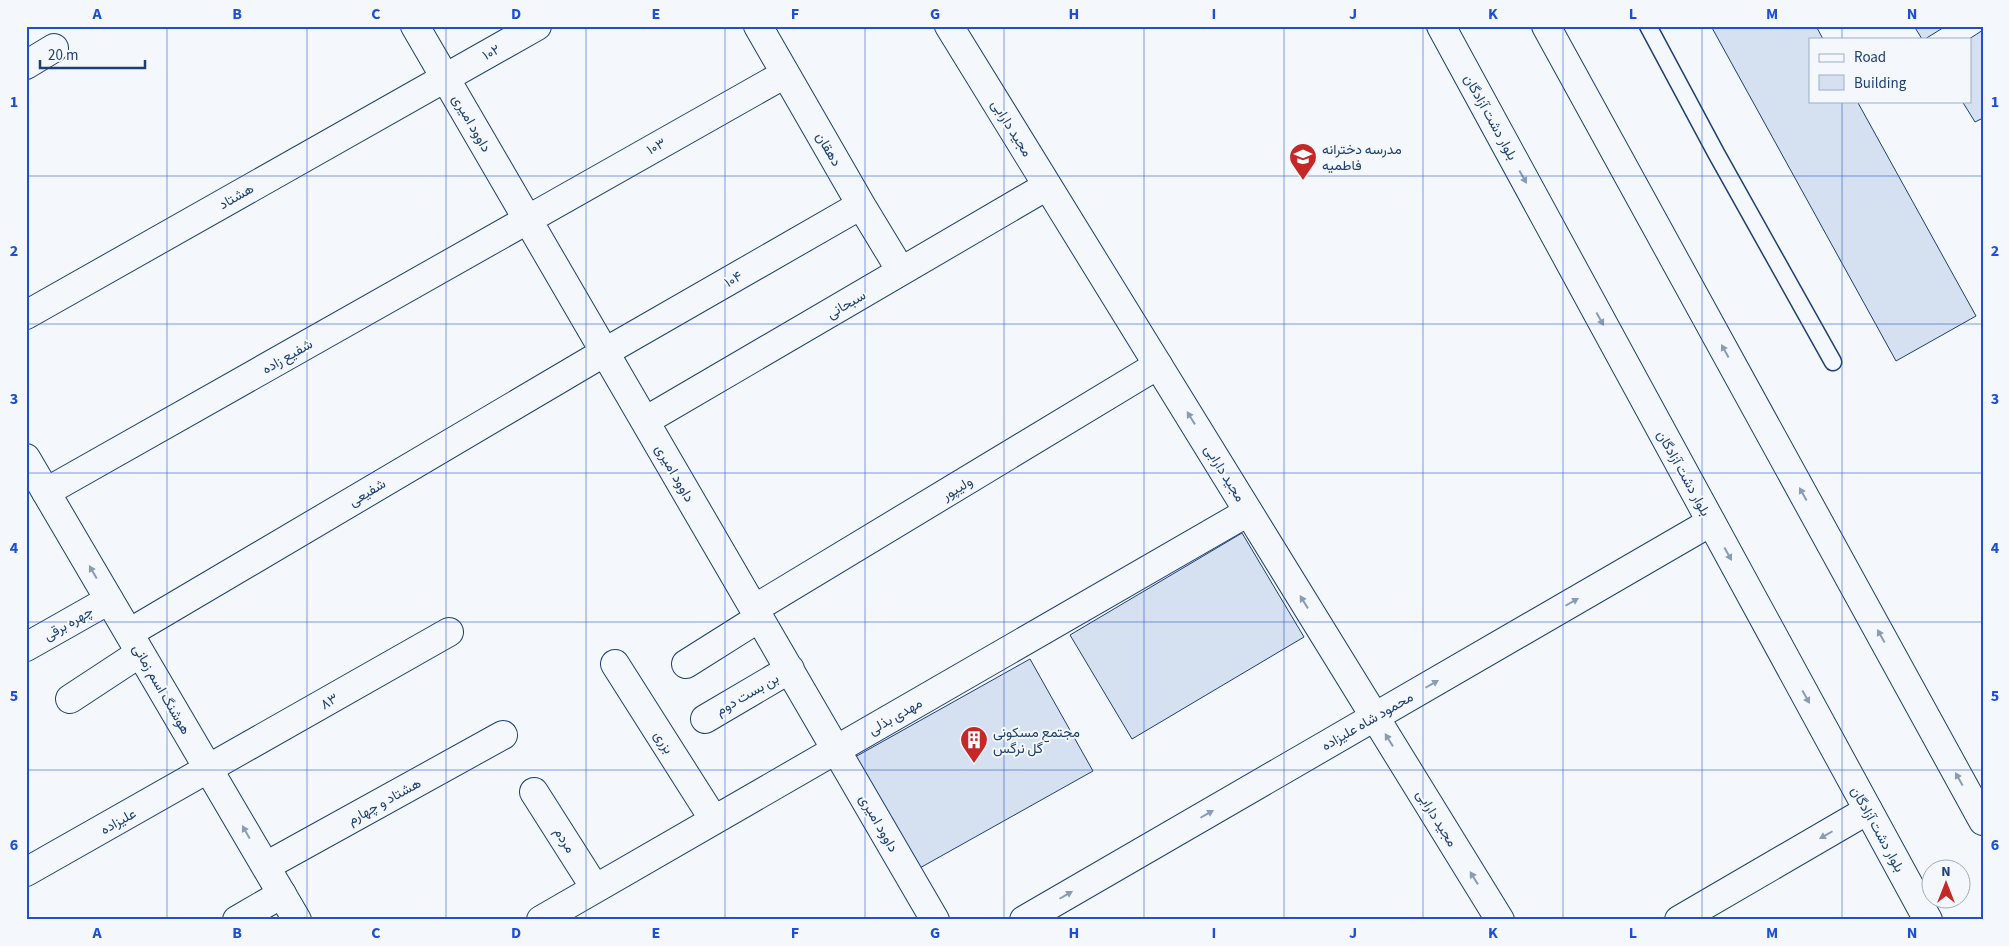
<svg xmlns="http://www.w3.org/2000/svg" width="2009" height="946" font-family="'Source Sans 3',Vazirmatn,sans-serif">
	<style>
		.building { fill: #d5e0f0; stroke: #1d3f73 }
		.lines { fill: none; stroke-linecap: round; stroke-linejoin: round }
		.service-casing { stroke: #1d3f73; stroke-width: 19 }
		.minor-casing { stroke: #1d3f73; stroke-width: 30 }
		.tertiary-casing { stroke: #1d3f73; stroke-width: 30 }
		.primary-casing { stroke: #1d3f73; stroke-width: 30 }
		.service { stroke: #f4f7fb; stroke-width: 16 }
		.minor { stroke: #f4f7fb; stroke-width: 28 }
		.tertiary { stroke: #f4f7fb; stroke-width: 28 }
		.primary { stroke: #f4f7fb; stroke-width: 28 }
		.oneway { fill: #889bb7 }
		.grid { fill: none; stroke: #1d4ed8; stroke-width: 1; stroke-opacity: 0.55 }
		.labels { text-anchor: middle; stroke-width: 4; stroke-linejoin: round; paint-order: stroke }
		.street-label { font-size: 14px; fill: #1d3f73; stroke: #f4f7fb }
		.poi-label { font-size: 14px; fill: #1d3f73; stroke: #f4f7fb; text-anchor: start }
		.neatline { fill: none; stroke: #1d4ed8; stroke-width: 2 }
		.grid-label { font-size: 16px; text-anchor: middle; font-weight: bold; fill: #1d4ed8 }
	</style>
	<rect width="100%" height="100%" fill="#f4f7fb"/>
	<!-- building -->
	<path class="building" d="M1711,26H1816L1823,39H1810V101H1857L1976,316L1896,361Z
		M1914,26H1946L1925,39H1922Z
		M1983,30V118L1975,122L1962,101H1970V39H1969Z
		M1242,533L1304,637L1132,739L1070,635Z
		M1030,659L1093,771L918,869L855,757Z"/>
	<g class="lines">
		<defs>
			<path id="service" d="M1648,26L1716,153L1833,362"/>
			<path id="minor" d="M415,26L935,920
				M758,26L861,205L901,271
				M26,65L54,48
				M26,315L537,26
				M645,421L1047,186
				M46,492L785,74
				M754,609L1158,365
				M129,633L605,352L861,205
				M26,647L109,600
				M615,664L714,820
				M686,664L759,618
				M70,699L140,653
				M705,719L790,669
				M534,792L595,888
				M266,866L503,735
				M26,872L449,632
				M237,920L282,894
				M541,920L1248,512
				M1679,920L1868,810"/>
			<path id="tertiary" d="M949,26L1500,920
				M26,458L297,920
				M1024,920L1711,522"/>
			<path id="primary" d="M1441,26L1928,920
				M1546,26L1983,821"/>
		</defs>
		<!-- service casing -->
		<use href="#service" class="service-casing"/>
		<!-- minor casing -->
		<use href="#minor" class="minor-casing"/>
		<!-- tertiary casing -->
		<use href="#tertiary" class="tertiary-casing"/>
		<!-- primary casing -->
		<use href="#primary" class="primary-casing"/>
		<!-- service -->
		<use href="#service" class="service"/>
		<!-- minor -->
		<use href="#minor" class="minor"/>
		<!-- tertiary -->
		<use href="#tertiary" class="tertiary"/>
		<!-- primary -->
		<use href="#primary" class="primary"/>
	</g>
	<!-- one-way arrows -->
	<defs><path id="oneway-solid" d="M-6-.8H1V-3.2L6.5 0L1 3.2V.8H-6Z" transform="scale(1.25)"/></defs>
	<g class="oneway">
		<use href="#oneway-solid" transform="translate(1523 177) rotate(61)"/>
		<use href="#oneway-solid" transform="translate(1600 319) rotate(61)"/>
		<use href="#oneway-solid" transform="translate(1725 351) rotate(-119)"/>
		<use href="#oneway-solid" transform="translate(1191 418) rotate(-122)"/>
		<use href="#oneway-solid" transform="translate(1803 494) rotate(-119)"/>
		<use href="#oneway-solid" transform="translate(1728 554) rotate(61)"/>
		<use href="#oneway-solid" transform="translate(93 572) rotate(-120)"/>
		<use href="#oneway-solid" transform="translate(1304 602) rotate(-122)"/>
		<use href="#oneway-solid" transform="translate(1572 602) rotate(-30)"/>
		<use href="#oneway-solid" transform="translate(1881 636) rotate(-119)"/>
		<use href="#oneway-solid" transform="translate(1432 684) rotate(-30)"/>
		<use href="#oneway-solid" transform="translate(1806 697) rotate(61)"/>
		<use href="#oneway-solid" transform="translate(1389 740) rotate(-122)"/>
		<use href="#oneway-solid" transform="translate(1959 779) rotate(-119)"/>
		<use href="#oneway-solid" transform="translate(1207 814) rotate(-30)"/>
		<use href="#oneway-solid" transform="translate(246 832) rotate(-120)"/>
		<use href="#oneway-solid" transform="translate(1826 835) rotate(150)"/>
		<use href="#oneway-solid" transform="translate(1474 878) rotate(-122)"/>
		<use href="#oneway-solid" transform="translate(1066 895) rotate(-30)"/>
	</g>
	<!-- grid -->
	<path class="grid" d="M167,26V920M307,26V920M446,26V920M586,26V920M725,26V920M865,26V920M1004,26V920M1144,26V920M1284,26V920M1423,26V920M1563,26V920M1702,26V920M1842,26V39M1842,101V920M26,176H1983M26,324H1983M26,473H1983M26,622H1983M26,770H1983"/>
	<!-- icons -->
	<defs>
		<symbol id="school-pin" viewBox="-11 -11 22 30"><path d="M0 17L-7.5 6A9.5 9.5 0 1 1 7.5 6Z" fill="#c62828" stroke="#f4f7fb"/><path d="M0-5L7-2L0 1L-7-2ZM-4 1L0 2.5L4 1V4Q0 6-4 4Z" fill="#fff"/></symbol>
		<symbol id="building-pin" viewBox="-11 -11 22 30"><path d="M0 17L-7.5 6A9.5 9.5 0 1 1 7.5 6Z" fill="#c62828" stroke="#f4f7fb"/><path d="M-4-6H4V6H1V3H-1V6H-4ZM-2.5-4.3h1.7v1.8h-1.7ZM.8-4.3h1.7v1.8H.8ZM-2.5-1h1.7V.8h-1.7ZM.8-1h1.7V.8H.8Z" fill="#fff"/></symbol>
	</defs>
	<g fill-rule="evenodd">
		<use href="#school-pin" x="1287" y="141" width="32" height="43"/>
		<use href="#building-pin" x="958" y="724" width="32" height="43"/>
	</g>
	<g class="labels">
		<!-- street labels -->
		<g class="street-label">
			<text transform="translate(491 52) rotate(-29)" y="5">۱۰۲</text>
			<text transform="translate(1491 117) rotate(61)" y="5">بلوار دشت آزادگان</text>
			<text transform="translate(472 123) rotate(60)" y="5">داوود امیری</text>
			<text transform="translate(1012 128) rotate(58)" y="5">مجید دارابی</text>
			<text transform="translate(656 146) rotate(-29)" y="5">۱۰۳</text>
			<text transform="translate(829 149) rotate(60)" y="5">دهقان</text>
			<text transform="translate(236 196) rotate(-30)" y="5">هشتاد</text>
			<text transform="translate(733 279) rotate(-30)" y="5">۱۰۴</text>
			<text transform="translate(846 304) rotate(-30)" y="5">سبحانی</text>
			<text transform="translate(287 356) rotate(-30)" y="5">شفیع زاده</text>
			<text transform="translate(675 473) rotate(60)" y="5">داوود امیری</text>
			<text transform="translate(1225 473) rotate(58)" y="5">مجید دارابی</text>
			<text transform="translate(1684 473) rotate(61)" y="5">بلوار دشت آزادگان</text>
			<text transform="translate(957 488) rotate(-31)" y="5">ولیپور</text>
			<text transform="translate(367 492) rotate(-31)" y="5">شفیعی</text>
			<text transform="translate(68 623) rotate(-30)" y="5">چهره برقی</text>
			<text transform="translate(162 689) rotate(60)" y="5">هوشنگ اسم زمانی</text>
			<text transform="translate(747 694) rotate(-30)" y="5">بن بست دوم</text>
			<text transform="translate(329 701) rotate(-30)" y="5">۸۳</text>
			<text transform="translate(895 716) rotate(-30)" y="5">مهدی بذلی</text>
			<text transform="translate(1367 721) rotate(-30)" y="5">محمود شاه علیزاده</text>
			<text transform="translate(664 742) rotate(58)" y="5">بزری</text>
			<text transform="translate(384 801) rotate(-29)" y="5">هشتاد و چهارم</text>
			<text transform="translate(1437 818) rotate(58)" y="5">مجید دارابی</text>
			<text transform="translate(118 821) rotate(-29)" y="5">علیزاده</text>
			<text transform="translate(879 823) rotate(60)" y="5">داوود امیری</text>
			<text transform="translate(1878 829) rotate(61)" y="5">بلوار دشت آزادگان</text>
			<text transform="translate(565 840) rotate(58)" y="5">مردم</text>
		</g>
		<!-- poi labels -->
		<g class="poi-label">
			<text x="1322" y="154">مدرسه دخترانه<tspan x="1322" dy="16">فاطمیه</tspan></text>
			<text x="993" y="737">مجتمع مسکونی<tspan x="993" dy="16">گل نرگس</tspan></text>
		</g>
	</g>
	<!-- border -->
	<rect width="2009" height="946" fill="none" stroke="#f4f7fb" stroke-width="55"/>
	<!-- legend -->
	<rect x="1809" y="38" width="162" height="65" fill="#f4f7fb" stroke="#9eadc5"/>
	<rect x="1819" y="54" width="25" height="8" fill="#f4f7fb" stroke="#9eadc5"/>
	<text x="1854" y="62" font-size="15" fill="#1d3f73">Road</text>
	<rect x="1819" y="75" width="25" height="15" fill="#d5e0f0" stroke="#9eadc5"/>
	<text x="1854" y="88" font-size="15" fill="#1d3f73">Building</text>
	<!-- north arrow -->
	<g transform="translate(1946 884)"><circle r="24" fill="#f4f7fb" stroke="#9eadc5"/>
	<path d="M0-4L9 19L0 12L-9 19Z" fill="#c62828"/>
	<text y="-8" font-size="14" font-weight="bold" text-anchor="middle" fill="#1d3f73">N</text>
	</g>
	<!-- scale -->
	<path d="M40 60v8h105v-8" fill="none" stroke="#1d3f73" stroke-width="2.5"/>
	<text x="48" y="60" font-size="15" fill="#1d3f73" stroke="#f4f7fb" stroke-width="4" paint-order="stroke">20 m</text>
	<rect x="28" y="28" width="1954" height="890" class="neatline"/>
	<g class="grid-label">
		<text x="97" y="19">A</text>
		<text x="237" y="19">B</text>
		<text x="376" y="19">C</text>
		<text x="516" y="19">D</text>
		<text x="656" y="19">E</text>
		<text x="795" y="19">F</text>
		<text x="935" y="19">G</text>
		<text x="1074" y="19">H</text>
		<text x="1214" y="19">I</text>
		<text x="1353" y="19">J</text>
		<text x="1493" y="19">K</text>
		<text x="1633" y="19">L</text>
		<text x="1772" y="19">M</text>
		<text x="1912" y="19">N</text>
		<text x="14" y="107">1</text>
		<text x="1995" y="107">1</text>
		<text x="14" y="256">2</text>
		<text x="1995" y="256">2</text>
		<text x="14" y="404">3</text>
		<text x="1995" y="404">3</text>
		<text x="14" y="553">4</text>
		<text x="1995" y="553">4</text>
		<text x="14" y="701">5</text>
		<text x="1995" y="701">5</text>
		<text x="14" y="850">6</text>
		<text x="1995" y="850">6</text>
		<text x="97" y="938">A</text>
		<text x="237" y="938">B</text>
		<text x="376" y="938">C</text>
		<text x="516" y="938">D</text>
		<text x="656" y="938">E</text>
		<text x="795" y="938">F</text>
		<text x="935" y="938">G</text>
		<text x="1074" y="938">H</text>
		<text x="1214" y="938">I</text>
		<text x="1353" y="938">J</text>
		<text x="1493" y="938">K</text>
		<text x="1633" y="938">L</text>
		<text x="1772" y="938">M</text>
		<text x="1912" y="938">N</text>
	</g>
</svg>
